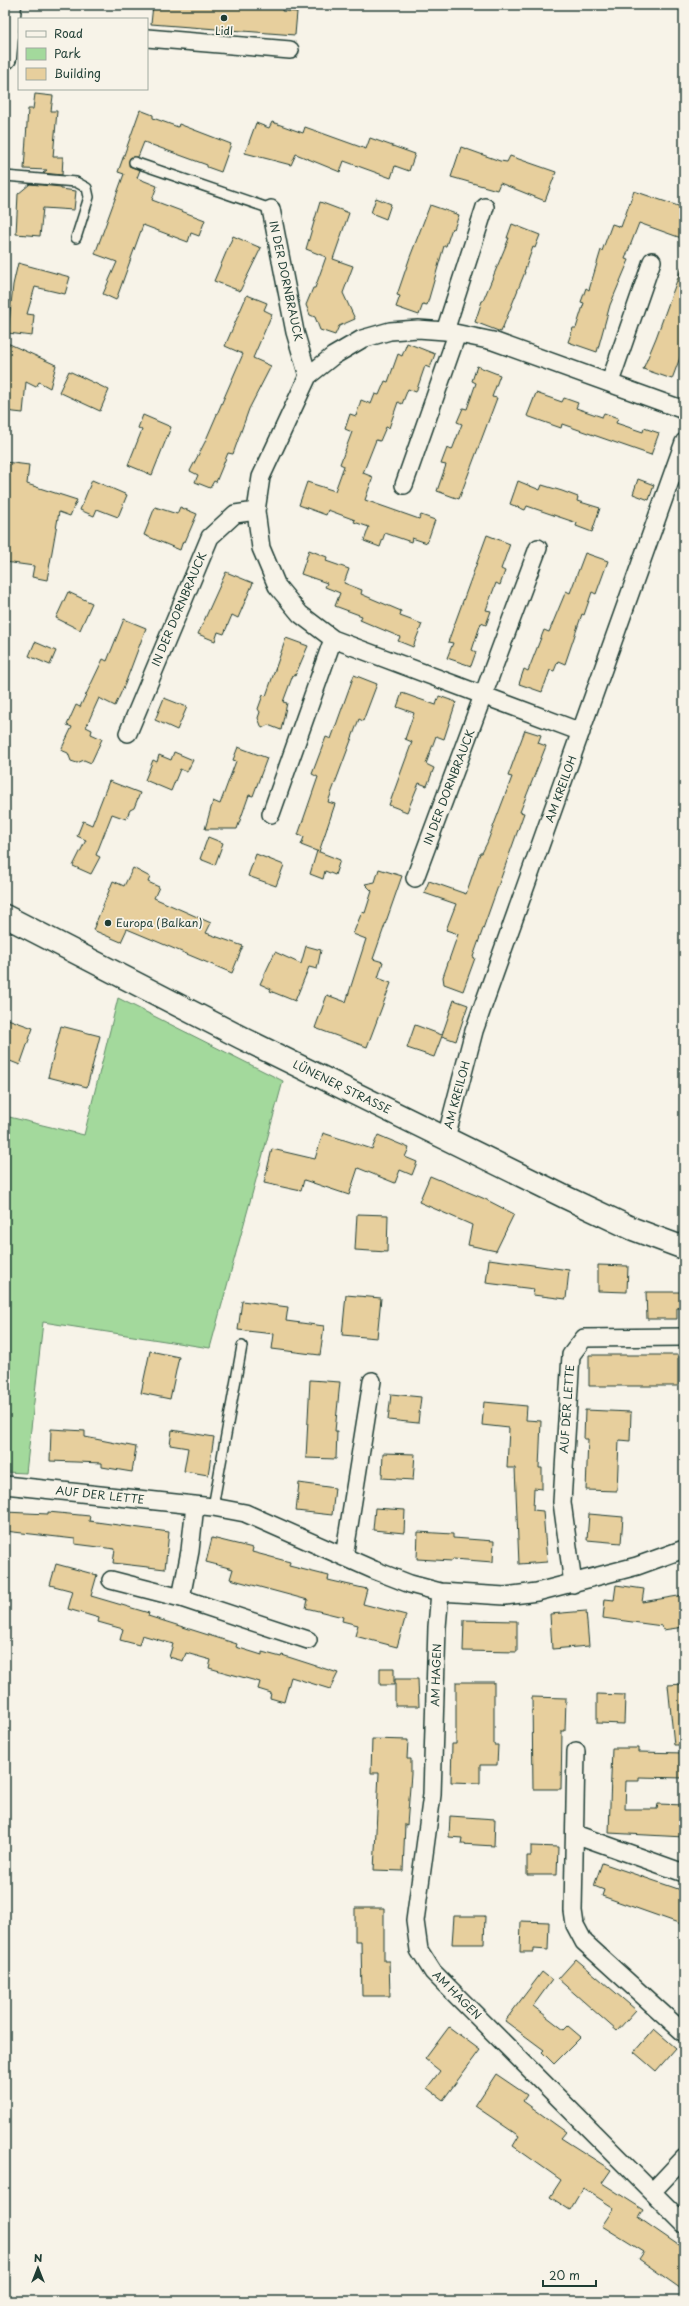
<svg xmlns="http://www.w3.org/2000/svg" width="689" height="2306" font-family="'Playpen Sans',sans-serif">
	<style>
		.green { fill: #a3d99c; stroke: #618b68 }
		.building { fill: #e7cf9d; stroke: #1f3d34 }
		.lines { fill: none; stroke-linecap: round; stroke-linejoin: round }
		.lane-casing { stroke: #1f3d34; stroke-width: 12 }
		.street-casing { stroke: #1f3d34; stroke-width: 20 }
		.secondary-casing { stroke: #1f3d34; stroke-width: 25 }
		.lane { stroke: #f7f3e8; stroke-width: 9 }
		.street { stroke: #f7f3e8; stroke-width: 17 }
		.secondary { stroke: #f7f3e8; stroke-width: 22 }
		.poi-dot { fill: #1f3d34; stroke: #f7f3e8; stroke-width: 1.5 }
		.labels { text-anchor: middle; stroke-width: 3.5; stroke-linejoin: round; paint-order: stroke }
		.poi-label { font-size: 11px; fill: #1f3d34; stroke: #f7f3e8 }
		.street-label { font-size: 11px; fill: #1f3d34; stroke: #f7f3e8 }
	</style>
	<rect width="100%" height="100%" fill="#f7f3e8"/>
	<filter id="ink" filterUnits="userSpaceOnUse"><feTurbulence type="fractalNoise" baseFrequency=".025" numOctaves="2"/><feDisplacementMap in="SourceGraphic" scale="8" xChannelSelector="R" yChannelSelector="G"/><feConvolveMatrix kernelMatrix="1 2 1 2 8 2 1 2 1" color-interpolation-filters="sRGB"/></filter>
	<g filter="url(#ink)">
		<!-- green -->
		<path class="green" d="M118,998L283,1081L210,1348L43,1322L26,1473L5,1472V1116L84,1135Z"/>
		<!-- building -->
		<path class="building" d="M153,5H282V11L297,12L295,35L151,24Z
			M35,94L53,96L51,111H57L53,157H63L62,175L43,173L47,170L24,169L28,109H33Z
			M140,110L153,115V118L178,127L179,124L231,144L221,172L207,167V165L144,142L138,157L130,158L129,166L140,170L137,178L157,186L152,200L205,220L199,236L191,233L188,242L143,225L116,300L103,294L117,262L95,254L124,174L118,172Z
			M272,122L303,133L305,127L366,149L370,138L415,154L409,171L395,166L391,178L344,161L340,172L296,154L291,165L245,153L256,123L269,128Z
			M461,147L500,161L507,162L510,156L556,172L545,201L500,183L497,190L451,177Z
			M30,184L61,187V189L76,191L74,210L43,208L40,236L16,234L18,194Z
			M634,191L684,208V239L639,223L625,259L629,260L610,305L597,352L568,342L573,328H576L584,303L581,302L586,288L589,290L601,250L602,251L612,224L621,227Z
			M376,198L391,204L386,219L371,213Z
			M320,202L349,213L333,259L353,266L343,293L355,319L339,326L335,335L320,330L315,317L310,315L306,305L313,288H315L326,257L306,249Z
			M430,205L459,215L454,229L452,228L446,246H444L427,305L423,304L419,315L396,307L400,296L397,295L410,257Z
			M512,224L540,235L535,248L533,247L524,272H525L501,332L475,322L482,301H483L509,238H507Z
			M233,236L261,248L240,291L214,281Z
			M18,263L70,277L65,294L35,287L27,314L34,315L32,336L8,333L13,285Z
			M683,264L684,347L672,379L643,369L656,338Z
			M247,295L267,303L264,310L272,314L253,358L271,366L249,409L233,454L228,453L216,482L214,481L210,488L195,482L198,475L190,471L205,442L243,354L225,346Z
			M5,342L56,365L50,388L39,382L36,387L26,382L23,413L5,411Z
			M407,343L435,354L430,368L425,366L416,392L408,389L402,404L398,402L389,428L386,427L380,441L376,440L363,473L373,477L365,500L419,519L421,515L435,520L427,543L412,538L411,542L385,533L380,547L364,541L369,527L354,522L355,520L328,510L326,515L299,505L307,482L335,491L344,466L340,464L352,432L345,429L350,414L356,416L361,400L371,404L375,394L379,395L385,381L388,382L398,354L402,356Z
			M477,366L500,375L492,397L497,398L459,499L437,491L446,465L441,464L447,448L452,450L462,424L457,422L463,408L467,409L476,383L472,381Z
			M69,371L109,390L100,411L59,392Z
			M536,393L562,402L564,398L578,403L576,408L602,417L604,413L618,418L616,423L643,432L644,428L659,433L651,455L562,424L561,428L527,416Z
			M143,415L171,427L152,475L128,465L142,430L138,428Z
			M5,462L29,465L27,484L77,500L70,516L59,512L47,580L32,577L34,566L5,562Z
			M638,479L654,485L649,500L633,494Z
			M92,480L127,495L118,517L97,509L94,516L80,510Z
			M518,481L540,490L542,485L562,491L578,497L577,501L600,508L592,532L576,526L577,523L527,506L525,510L510,504Z
			M155,507L177,514L180,507L197,514L185,542L183,541L180,550L144,535Z
			M487,535L510,544L501,569L505,571L500,585L496,583L486,610L491,611L486,625L481,623L472,650L476,652L471,666L447,658L453,643L448,642Z
			M309,550L327,557L326,561L349,569L344,583L362,590L361,594L401,611L400,616L422,624L413,647L398,641L400,637L360,620L362,616L335,606L340,593L325,587L327,583L301,574Z
			M585,553L608,561L596,594L592,592L584,615L582,614L565,664L558,661L554,671L550,670L542,692L519,684L524,669L528,671L544,630L549,632L566,591L570,593Z
			M226,572L253,583L238,618L232,615L224,634L218,632L215,641L198,634Z
			M68,592L92,603L80,630L56,618Z
			M124,619L146,628L125,684L115,706L99,698L86,727L92,730L91,734L102,739L91,763L84,760L77,763L71,761L68,753L61,750L72,727L67,725L76,705L80,707L103,659L107,661Z
			M286,638L308,646L295,676L293,675L283,702L287,703L281,730L268,725L262,728L258,718L260,712L258,709L263,695L266,696Z
			M35,642L56,651L50,665L29,656Z
			M354,675L377,684L363,721L359,719L328,802L335,804L319,852L301,845L304,837L298,835L318,777L312,774L326,737L331,739Z
			M402,693L436,705L439,696L456,702L444,739L436,736L426,764L434,768L427,786L419,783L407,812L389,805L412,742L405,739L414,713L397,707Z
			M164,698L187,707L177,730L155,720Z
			M525,730L541,735L538,743L546,746L520,812L524,813L473,957L475,958L463,991L444,984L443,977L458,934L446,930L456,904L424,893L429,881L466,894L480,853H482L487,843L512,777L508,776Z
			M238,747L267,758L253,796L249,795L237,829H205L213,801L220,804L236,761L233,760Z
			M174,752L193,760L187,772L180,769L171,791L145,780L153,760L157,762L159,755L171,760Z
			M109,781L140,793L134,808L130,810L126,819L112,814L96,855L100,857L91,874L73,866L86,840L77,836L83,821L92,825Z
			M208,837L223,843L215,865L200,859Z
			M317,851L340,860L335,875L325,871L323,879L310,874Z
			M256,854L284,865L276,886L248,876Z
			M133,868L150,877L148,882L159,887L154,898L211,923L206,933L243,946L232,973L127,929L121,942L93,930L113,881L124,886Z
			M379,869L402,876L373,959L383,962L378,978L391,983L367,1047L315,1028L327,995L346,1002L366,939L353,934L362,912L365,913L372,891L365,884L375,882Z
			M306,946L321,950L317,969L309,967L295,1001L270,991L271,989L260,984L275,952L301,964Z
			M454,1000L468,1005L456,1041L442,1036L434,1057L407,1048L415,1025L442,1035Z
			M5,1018L33,1028L20,1065L5,1059Z
			M61,1026L100,1036L87,1087L48,1077Z
			M323,1133L372,1149L378,1135L409,1148L405,1157L417,1162L412,1175L400,1170L395,1183L358,1168L349,1195L304,1180L301,1191L264,1183L272,1149L315,1159Z
			M430,1176L485,1199L514,1214L496,1251L468,1245L472,1225L419,1202Z
			M357,1214L388,1215L387,1252L355,1250Z
			M489,1259L569,1270L566,1299L533,1295L534,1289L486,1283Z
			M598,1265L628,1266L627,1292L598,1291Z
			M646,1292H684V1308H677V1319H647Z
			M346,1295L381,1298L377,1338L342,1335Z
			M242,1301L288,1307L286,1321L324,1326L320,1355L272,1349L274,1334L238,1330Z
			M150,1351L179,1357L170,1399L141,1393Z
			M589,1355H678V1386H589Z
			M310,1380L340,1382L335,1431H337L336,1459L306,1458Z
			M391,1394L421,1397L418,1423L388,1420Z
			M484,1402L527,1406L526,1420L541,1421L539,1468H542V1489L534,1488L533,1510L543,1511L547,1562L519,1564L515,1468H507L509,1428L482,1425Z
			M585,1410L631,1412L630,1441L619,1440L617,1491L586,1490L588,1439H584Z
			M51,1429L85,1431V1437L136,1447L132,1472L102,1467V1463L50,1461Z
			M172,1430L214,1437L208,1475L184,1471L188,1448L170,1445Z
			M383,1453L415,1454L413,1480L382,1478Z
			M299,1483L335,1488L332,1515L296,1511Z
			M375,1508L405,1510L404,1533L373,1530Z
			M5,1512L48,1514V1512L90,1516L89,1521L169,1532L165,1569L113,1563L115,1549L75,1544V1539L5,1531Z
			M589,1514L623,1517L621,1543L587,1540Z
			M418,1532L453,1534V1538L494,1541L493,1562L453,1559L452,1561L417,1559Z
			M212,1538L253,1548L252,1552L290,1562L289,1566L329,1576L328,1580L367,1589L363,1604L406,1615L397,1647L355,1636L358,1625L342,1621L343,1617L306,1608L308,1600L230,1579L233,1569L206,1562Z
			M56,1564L97,1575L91,1596L149,1613L148,1616L237,1644L236,1647L262,1655V1652L281,1657L282,1655L338,1673L330,1689L291,1677L284,1702L270,1698L271,1693L258,1689L260,1682L209,1668L211,1660L186,1653L183,1661L169,1657L173,1644L142,1635L139,1645L120,1640L123,1629L98,1622L99,1618L68,1609L73,1591L50,1585Z
			M616,1585L644,1589L642,1602L684,1595V1627L663,1630L662,1626L603,1618L605,1599L614,1600Z
			M586,1611L589,1646L552,1649L550,1614Z
			M464,1620L517,1621V1652L463,1651Z
			M380,1668H394V1685H380Z
			M395,1679H418L419,1706H395Z
			M456,1682H494V1745H498L497,1765H480V1783L451,1782L452,1744H456Z
			M684,1684V1745H674L668,1685Z
			M597,1694L625,1695L624,1724L597,1723Z
			M532,1697L566,1698L565,1731H562L561,1789H533Z
			M372,1739L408,1740L407,1759H411V1774L407,1825L405,1824L403,1871L374,1870L379,1773H371Z
			M612,1748H639V1752L684,1753V1778L639,1777V1781H626L625,1809H657L658,1804L684,1805V1837L609,1833Z
			M450,1816L495,1819L494,1846L461,1844L462,1838L449,1837Z
			M531,1846L558,1847L557,1875H527V1856H531Z
			M602,1863L684,1891V1925L602,1896L604,1890L594,1886Z
			M355,1908H384V1961H389L390,1996H362L361,1942H355Z
			M454,1916H485L484,1944H452Z
			M521,1921L549,1922L548,1950L534,1949V1952H520Z
			M576,1959L636,2010L617,2031L558,1979Z
			M542,1972L552,1980L533,2006L564,2030L568,2026L581,2037L554,2064L542,2052L544,2050L505,2021Z
			M449,2027L480,2050L443,2100L427,2088L440,2071L425,2059Z
			M654,2029L676,2048L656,2071L634,2052Z
			M496,2074L527,2095L523,2101L566,2132L561,2138L611,2170L602,2183L644,2210L639,2218L684,2249V2291L639,2259L644,2252L602,2226L614,2208L583,2188L570,2210L550,2197L561,2180L513,2146L519,2136L475,2106Z"/>
		<g class="lines">
			<defs>
				<path id="lane" d="M134,162L271,209
					M5,176L76,182L87,188L89,197L76,238
					M213,1507L242,1346"/>
				<path id="street" d="M147,38L290,50
					M271,209L295,332L308,376
					M445,331L485,207
					M610,382L652,261
					M404,485L457,334
					M581,732L333,639L300,614L277,586L261,548L256,511L261,477L308,376L333,356L362,339L390,331L418,329L445,331L493,341L684,410
					M128,733L210,537L235,514L256,511
					M271,814L333,639
					M415,878L538,548
					M446,1138L474,1031L684,442
					M5,1485L213,1507L245,1513L374,1570L410,1584L440,1592L505,1596L537,1592L637,1566L684,1549
					M344,1557L372,1381
					M111,1580L181,1598L308,1640
					M573,1584L562,1502L571,1355L584,1338L684,1337
					M440,1592L437,1627L432,1795L415,1921L419,1950L433,1972L684,2224
					M181,1598L190,1551L195,1505
					M576,1751L573,1911L575,1925L584,1942L684,2033
					M575,1834L684,1873
					M652,2192L684,2158"/>
				<path id="secondary" d="M5,58L10,5
					M5,916L242,1038L567,1198L633,1229L684,1248"/>
			</defs>
			<!-- lane casing -->
			<use href="#lane" class="lane-casing"/>
			<!-- street casing -->
			<use href="#street" class="street-casing"/>
			<!-- secondary casing -->
			<use href="#secondary" class="secondary-casing"/>
			<!-- lane -->
			<use href="#lane" class="lane"/>
			<!-- street -->
			<use href="#street" class="street"/>
			<!-- secondary -->
			<use href="#secondary" class="secondary"/>
		</g>
	</g>
	<!-- markers -->
	<g class="poi-dot">
		<circle cx="224" cy="18" r="4"/>
		<circle cx="108" cy="923" r="4"/>
	</g>
	<g class="labels">
		<!-- poi labels -->
		<g class="poi-label">
			<text x="224" y="35">Lidl</text>
			<text x="116" y="927" text-anchor="start">Europa (Balkan)</text>
		</g>
		<!-- street labels -->
		<g class="street-label">
			<text transform="translate(286 281) rotate(78)" y="4">IN DER DORNBRAUCK</text>
			<text transform="translate(179 609) rotate(-67)" y="4">IN DER DORNBRAUCK</text>
			<text transform="translate(449 787) rotate(-69)" y="4">IN DER DORNBRAUCK</text>
			<text transform="translate(561 789) rotate(-70)" y="4">AM KREILOH</text>
			<text transform="translate(342 1087) rotate(26)" y="4">LÜNENER STRASSE</text>
			<text transform="translate(457 1095) rotate(-75)" y="4">AM KREILOH</text>
			<text transform="translate(567 1409) rotate(-86)" y="4">AUF DER LETTE</text>
			<text transform="translate(100 1495) rotate(6)" y="4">AUF DER LETTE</text>
			<text transform="translate(436 1675) rotate(-88)" y="4">AM HAGEN</text>
			<text transform="translate(457 1995) rotate(45)" y="4">AM HAGEN</text>
		</g>
	</g>
	<!-- margin -->
	<rect width="689" height="2306" fill="none" stroke="#f7f3e8" stroke-width="20"/>
	<rect x="10" y="10" width="669" height="2286" fill="none" stroke="#1f3d34" stroke-width="1.5" filter="url(#ink)"/>
	<!-- legend -->
	<rect x="18" y="18" width="130" height="72" fill="#f7f3e8" stroke="#a1aaa0"/>
	<rect x="26" y="31" width="20" height="6" fill="#f7f3e8" stroke="#a1aaa0"/>
	<text x="54" y="38" font-size="12" fill="#1f3d34">Road</text>
	<rect x="26" y="48" width="20" height="12" fill="#a3d99c" stroke="#a1aaa0"/>
	<text x="54" y="58" font-size="12" fill="#1f3d34">Park</text>
	<rect x="26" y="68" width="20" height="12" fill="#e7cf9d" stroke="#a1aaa0"/>
	<text x="54" y="78" font-size="12" fill="#1f3d34">Building</text>
	<!-- north arrow -->
	<g transform="translate(38 2268)" stroke="#f7f3e8" stroke-width="3" paint-order="stroke">
	<path d="M0-3L7 15L0 10L-7 15Z" fill="#1f3d34"/>
	<text y="-6" font-size="11" font-weight="bold" text-anchor="middle" fill="#1f3d34">N</text>
	</g>
	<!-- scale -->
	<path d="M543 2280v6h53v-6" fill="none" stroke="#1f3d34" stroke-width="2"/>
	<text x="549" y="2280" font-size="12" fill="#1f3d34" stroke="#f7f3e8" stroke-width="3" paint-order="stroke">20 m</text>
</svg>
